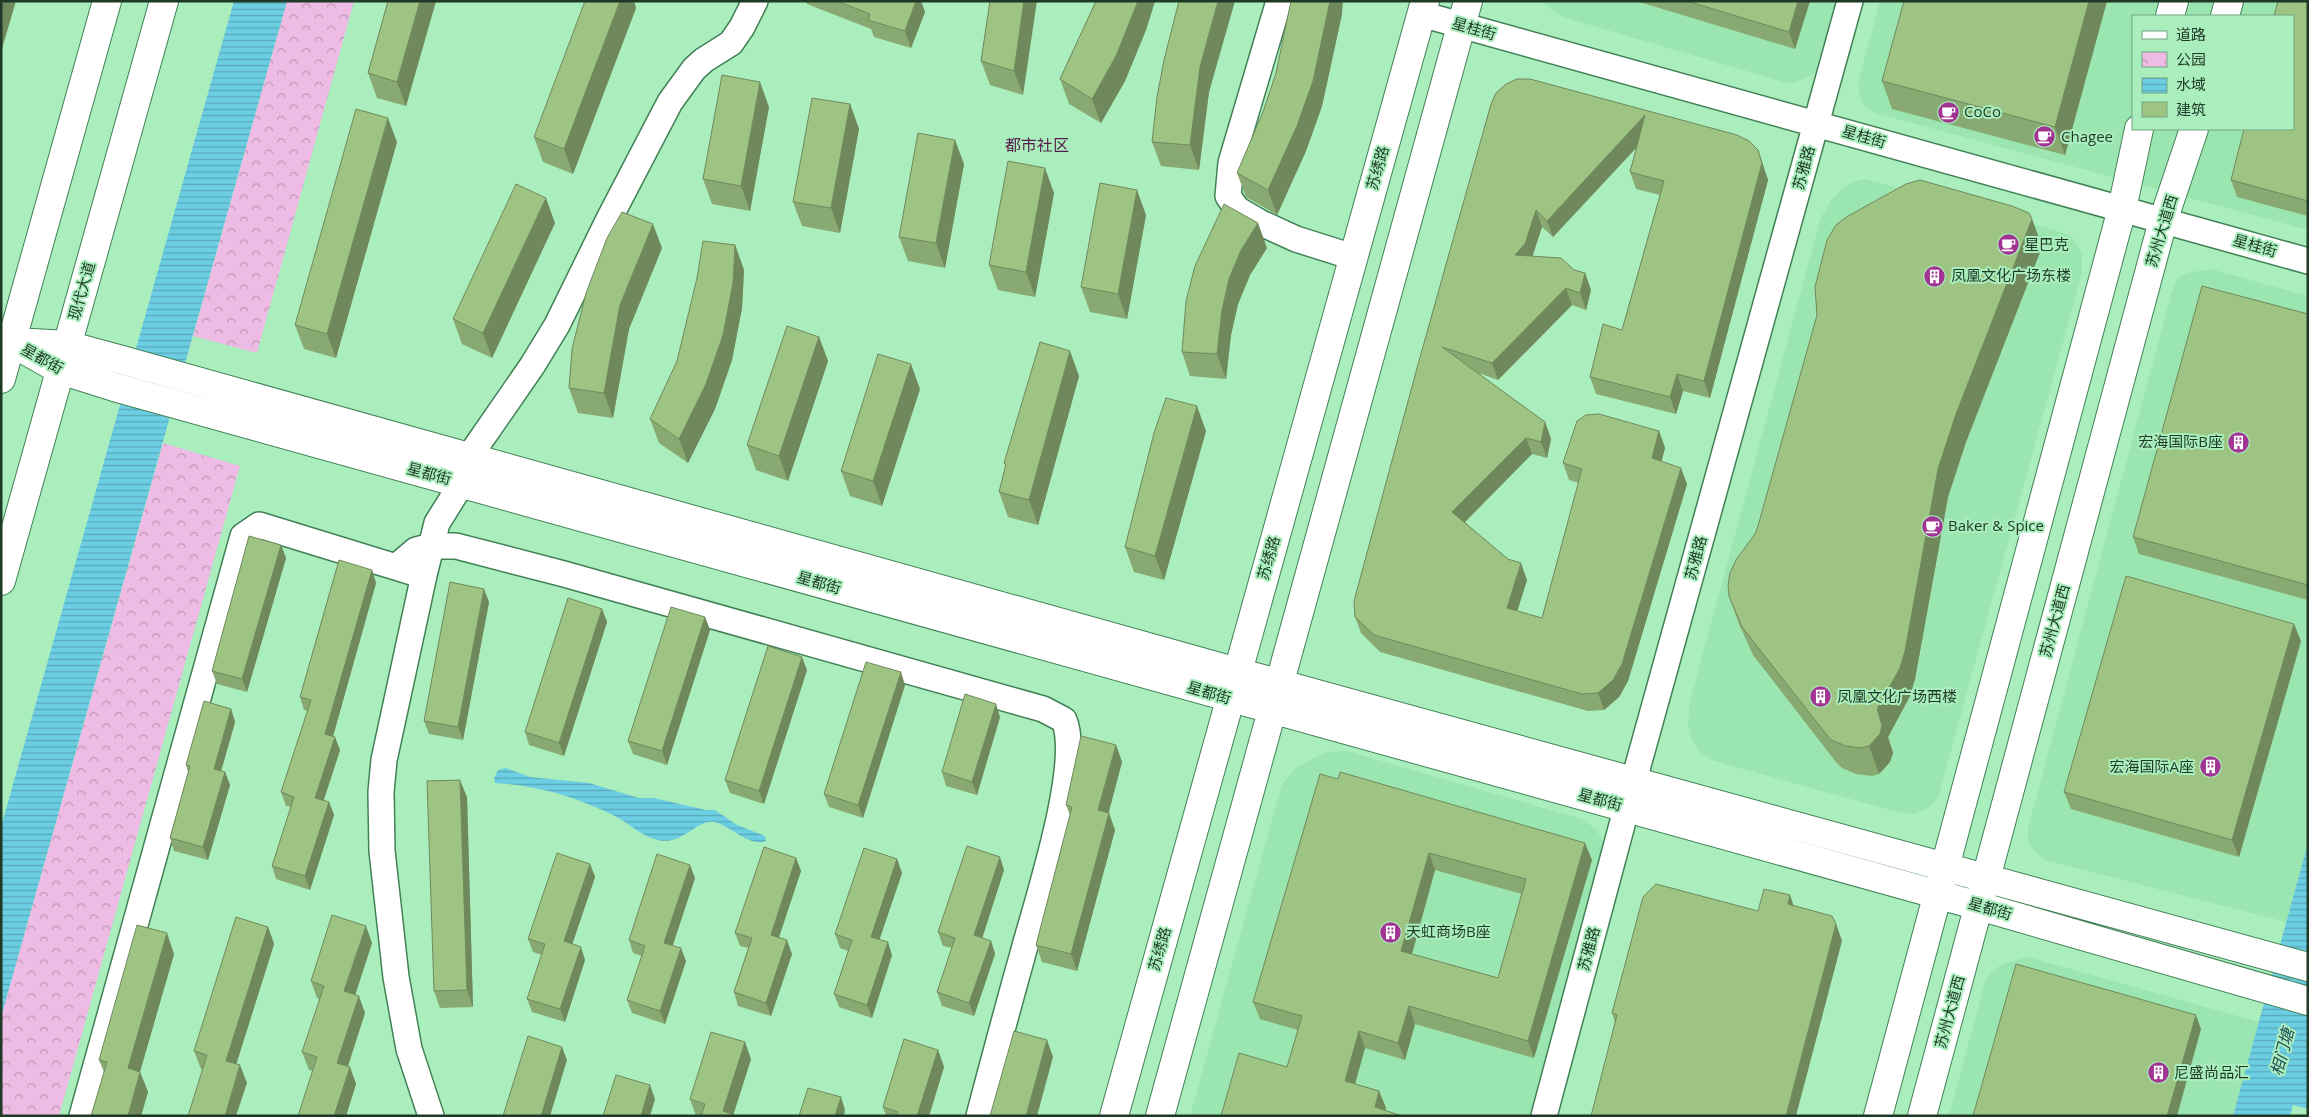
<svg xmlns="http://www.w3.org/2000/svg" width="2309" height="1117" font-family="'Open Sans','Noto Sans SC',sans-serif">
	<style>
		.built { fill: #9ae5b0; fill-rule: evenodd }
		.park { fill: url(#park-crowns) }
		.water { fill: url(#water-rules) }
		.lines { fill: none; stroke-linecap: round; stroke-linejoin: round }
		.minor-casing { stroke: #418156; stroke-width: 28 }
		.major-casing { stroke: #418156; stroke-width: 30 }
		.minor { stroke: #fff; stroke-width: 25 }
		.major { stroke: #fff; stroke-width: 28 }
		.wall { fill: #88a971; fill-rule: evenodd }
		.shaded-wall { fill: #6f895c }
		.building { fill: #9ec483; stroke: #6f895c; fill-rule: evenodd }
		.labels { text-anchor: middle; stroke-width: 4; stroke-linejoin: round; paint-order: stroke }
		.street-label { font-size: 15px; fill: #1e3926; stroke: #abeebe }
		.poi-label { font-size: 15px; fill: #1e3926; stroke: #abeebe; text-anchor: start }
		.neighbourhood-label { font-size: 16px; fill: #541f4d; stroke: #abeebe }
		.water-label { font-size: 16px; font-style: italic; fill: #214d56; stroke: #abeebe }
	</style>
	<defs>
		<pattern id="park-crowns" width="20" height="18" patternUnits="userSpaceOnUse" patternTransform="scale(1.25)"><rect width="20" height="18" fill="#edbbe3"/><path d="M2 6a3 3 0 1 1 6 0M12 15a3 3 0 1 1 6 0" fill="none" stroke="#bf99b8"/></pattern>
		<pattern id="water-rules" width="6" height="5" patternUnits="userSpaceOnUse" patternTransform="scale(1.25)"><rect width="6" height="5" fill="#6ccee3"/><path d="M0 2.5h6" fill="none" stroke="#58a8b8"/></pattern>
	</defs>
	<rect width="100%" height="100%" fill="#abeebe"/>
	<!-- built -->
	<path class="built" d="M1543,1H1836L1815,73L1804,79L1790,84L1563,17L1549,8Z
		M1880,1H2308V230L1875,113L1867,109L1861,101L1858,83ZM2133,16H2293V129H2133Z
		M1865,179L2058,231L2072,237L2082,252V273L1938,798L1928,808L1914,814L1901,813L1711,760L1698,750L1691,738L1688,723L1690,701L1821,217L1832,199L1843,188L1853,182Z
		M2211,269L2308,296V843L2286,922L2045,860L2035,852L2028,842V828L2172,291L2177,279L2186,273Z
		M1347,751L1582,819L1597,830L1604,844L1532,1116H1190L1282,784L1297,767L1326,752Z
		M2028,957L2259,1022L2233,1116H1949L1985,982L1991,972L2001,965Z"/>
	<!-- park -->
	<path class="park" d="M287,1H354L257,353L193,336Z
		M163,443L240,466L59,1116H1V1017Z"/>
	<!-- water -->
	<path class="water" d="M234,1H287L1,1017V827Z
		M506,768L530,777L589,783L639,798H654L706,810H715L737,825L765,836L766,841C751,848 729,825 714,822C696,819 683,846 658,840C641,836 630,824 615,816C577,797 538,785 495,783L494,778L498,770Z
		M2308,843V1109L2293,1105L2290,1116H2233Z"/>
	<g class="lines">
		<defs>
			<path id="minor" d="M1279,1L1231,163L1228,196L1237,209L1261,223L1296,239L1353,257
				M1421,14L2308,261
				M396,567L416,550L431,546H456L564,574L1043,709L1064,720C1083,765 1035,907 1022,957C1007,1010 993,1063 979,1116
				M82,1116L243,536L259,525L412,572
				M431,1116L409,1049L396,977L382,851L381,792L384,760L424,575L437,523L462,483L469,457L532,366L557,325L609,219L670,102L694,69L704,60L731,43L742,27L755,1
				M1544,1116L1634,780L1850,1"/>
			<path id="major" d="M2170,16L2174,1
				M2225,16L2229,1
				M11,342L60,370L114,387L1979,906L2308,1001
				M15,342L67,345L122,360L1237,672L2308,967
				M1,379L107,1
				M1,581L164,1
				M1114,1116L1425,1
				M1160,1116L1468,1
				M1878,1116L2122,209L2139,129
				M1922,1116L2163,221L2194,129"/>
		</defs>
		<!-- minor casing -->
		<use href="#minor" class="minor-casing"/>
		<!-- major casing -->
		<use href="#major" class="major-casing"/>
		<!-- minor -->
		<use href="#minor" class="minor"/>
		<!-- major -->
		<use href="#major" class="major"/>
	</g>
	<!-- wall -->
	<path class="wall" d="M388,1H436L406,106L377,98L368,73Z
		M806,1H921L925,12L911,48L874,37L871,29L807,4Z
		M990,1L1023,95L990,85L981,61Z
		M1096,1H1155L1146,30L1125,81L1101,123L1069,104L1060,79Z
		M1636,1H1810L1795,49Z
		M2107,1L2065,155L1892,109L1882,81Z
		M2308,1V216L2237,197L2231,180Z
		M636,8L573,174L543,162L534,137Z
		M1232,8L1209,92L1199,170L1161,166L1152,142Z
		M1342,14L1322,106L1306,151L1277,215L1246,197L1237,173L1263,112L1276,73Z
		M850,104L859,129L840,233L802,226L793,202Z
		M1491,104L1758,150L1768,180L1710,398L1683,391L1676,414L1596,394L1590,377L1622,330L1660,195L1636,189L1630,172L1637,147L1553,237L1542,227L1532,256L1585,273L1591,290L1586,310L1572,305L1498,380L1478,373L1545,422L1551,439L1547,458L1532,454L1465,522L1527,580L1517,611L1542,618L1579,483L1569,480L1563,463L1659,431L1665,448L1661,461L1687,484L1628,681L1619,697L1604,710L1588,711L1380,652L1361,633L1355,617Z
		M769,107L750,211L712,204L703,179Z
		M397,142L336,358L304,349L295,325Z
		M964,164L945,268L908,261L899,237Z
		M1054,193L1035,297L998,290L989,265Z
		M1146,215L1127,319L1090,312L1081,287Z
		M2032,219L2042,247L1966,442L1948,497L1915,679L1910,696L1888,737L1893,753L1890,762L1879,774L1872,776L1856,774L1842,768L1836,762L1753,655L1739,624L1729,596Z
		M555,223L492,358L462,344L453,319Z
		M735,245L744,270L742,308L732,360L715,409L688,463L659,443L650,419Z
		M662,248L629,329L613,418L578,413L569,388Z
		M1267,248L1250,275L1238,304L1231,335L1226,379L1190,376L1182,352Z
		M2308,314V600L2139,554L2133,537Z
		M819,337L828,361L788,481L756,470L747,445Z
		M1079,376L1038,525L1008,517L999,492L1006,467L1004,463Z
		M920,389L882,506L850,496L841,471Z
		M1206,431L1164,580L1134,572L1125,547Z
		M281,545L286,558L247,692L217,684L212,671Z
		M372,570L376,583L333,736L340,750L324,800L329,802L334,815L310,890L276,879L272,866L291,807L286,806L281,792L308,711L304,710L300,697Z
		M489,602L463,740L429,734L424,721Z
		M602,609L607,622L564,756L529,745L525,732Z
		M705,617L710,630L667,765L633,754L628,741Z
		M2301,641L2239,857L2071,809L2064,792Z
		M807,670L764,804L730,793L725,780Z
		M905,685L863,818L829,807L824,794Z
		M231,709L235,722L221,771L225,772L230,785L208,860L174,851L170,838L188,772L186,765Z
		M1000,717L977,795L946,786L942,772Z
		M1116,745L1122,762L1108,813L1115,830L1077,971L1042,962L1036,945L1070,815L1066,805Z
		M1320,774L1592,860L1534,1058L1415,1024L1405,1060L1365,1048L1355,1084L1379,1091L1386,1108L1385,1110L1221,1116L1287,1067L1298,1030L1260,1019L1253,1002ZM1435,870L1522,894L1498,978L1412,954Z
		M467,797L473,1007L440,1008L434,991Z
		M796,858L801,871L779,938L792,954L771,1016L738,1006L734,992L748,948L740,946L735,933Z
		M897,859L902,873L879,939L892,955L872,1018L839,1007L834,994L848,951L840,948L835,934Z
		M590,864L595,877L572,944L585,960L565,1022L532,1012L527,999L542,955L533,952L528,939Z
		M1004,870L982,938L991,941L995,954L974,1016L942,1006L937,992L952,948L943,946L938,932Z
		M695,878L673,945L686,961L665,1024L632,1013L627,1000L642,956L633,953L629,940Z
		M1794,906L1836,924L1842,941L1615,1022L1612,1013L1758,911Z
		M268,927L274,944L236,1064L247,1083L201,1069L194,1051Z
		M372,943L355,995L365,1013L348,1067H350L356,1084L346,1116H298L313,1071L309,1070L302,1052L320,999L317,998L311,981Z
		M174,954L140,1072L148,1092L141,1116H91L104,1072L99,1060Z
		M938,1050L944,1067L929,1116H886L883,1107Z
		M751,1059L733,1115L737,1116H696L690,1099Z"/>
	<!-- shaded-wall -->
	<path class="shaded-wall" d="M1,1H16L1,52Z
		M420,1H436L406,106L397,82Z
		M620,1H634L636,8L573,174L564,149Z
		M916,1H921L925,12L911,48L905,31Z
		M1024,1H1037L1023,95L1014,71Z
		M1138,1H1155L1146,30L1125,81L1101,123L1092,99Z
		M1218,1H1235L1209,92L1199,170L1190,145L1200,67Z
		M1330,1H1343L1342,14L1322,106L1306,151L1277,215L1268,190Z
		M1798,1H1810L1795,49L1789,32Z
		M2089,1H2107L2065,155L2055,127Z
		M760,82L769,107L750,211L741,186Z
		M850,104L859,129L840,233L831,208Z
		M1645,115L1651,132L1553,237L1547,221Z
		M388,118L397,142L336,358L327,334Z
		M955,140L964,164L945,268L936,243Z
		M1758,150L1768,180L1710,398L1704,381Z
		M1045,168L1054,193L1035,297L1026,272Z
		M1137,190L1146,215L1127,319L1118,294Z
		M546,198L555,223L492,358L483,333Z
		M1536,210L1542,227L1531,261L1515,255Z
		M2032,219L2042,247L1966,442L1948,497L1915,679L1910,696L1888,737L1893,753L1890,762L1879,774L1869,746L1938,469L1956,414Z
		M1258,223L1267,248L1250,275L1238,304L1231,335L1226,379L1217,354L1222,310L1229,279L1241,250Z
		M653,224L662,248L629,329L613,418L604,393L620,305Z
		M735,245L744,270L742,308L732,360L715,409L688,463L679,439Z
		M1585,273L1591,290L1586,310L1580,293Z
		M1566,288L1572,305L1498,380L1492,363Z
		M819,337L828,361L788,481L779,456Z
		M1070,351L1079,376L1038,525L1029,500Z
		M911,364L920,389L882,506L873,481Z
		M1677,374L1683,391L1676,414L1670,397Z
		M1197,406L1206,431L1164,580L1155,556Z
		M1545,422L1551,439L1547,458L1541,442Z
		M1659,431L1665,448L1658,475L1652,458Z
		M1526,438L1532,454L1458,529L1452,512Z
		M1681,468L1687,484L1628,681L1619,697L1604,710L1598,693Z
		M281,545L286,558L247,692L242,679Z
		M1521,563L1527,580L1513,625L1507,608Z
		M372,570L376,583L330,747L325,734Z
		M484,589L489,602L463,740L458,727Z
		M602,609L607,622L564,756L559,743Z
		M705,617L710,630L667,765L662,751Z
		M2294,624L2301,641L2239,857L2232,840Z
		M802,657L807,670L764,804L759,791Z
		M901,672L905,685L863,818L858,805Z
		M996,704L1000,717L977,795L972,782Z
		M231,709L235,722L218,782L214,769Z
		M335,737L340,750L320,811L315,798Z
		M1116,745L1122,762L1105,827L1098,810Z
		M225,772L230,785L208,860L203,847Z
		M460,780L467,797L473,1007L467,990Z
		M329,802L334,815L310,890L305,876Z
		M1109,813L1115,830L1077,971L1071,954Z
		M1585,843L1592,860L1534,1058L1528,1041Z
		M1429,853L1435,870L1408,968L1401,951Z
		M1000,857L1004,870L979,948L974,935Z
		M796,858L801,871L775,948L771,935Z
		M897,859L902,873L876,950L871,937Z
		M590,864L595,877L569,954L564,941Z
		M690,865L695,878L669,956L664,943Z
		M1790,895L1796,913L1788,904Z
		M1836,924L1842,941L1796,1116H1786Z
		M366,926L372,943L351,1008L344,991Z
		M268,927L274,944L232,1078L226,1061Z
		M167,933L174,954L135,1089L128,1068Z
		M787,940L792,954L771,1016L766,1003Z
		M991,941L995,954L974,1016L969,1003Z
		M888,942L892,955L872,1018L867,1005Z
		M581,947L585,960L565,1022L560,1009Z
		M681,948L686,961L665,1024L660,1011Z
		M359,996L365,1013L343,1080L337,1063Z
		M1409,1006L1415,1024L1405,1060L1398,1043Z
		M2196,1015L2201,1029L2177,1116H2167Z
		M1359,1031L1365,1048L1351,1098L1345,1081Z
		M1047,1040L1053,1057L1037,1116H1026Z
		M745,1042L751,1059L733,1116L723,1111Z
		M562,1047L567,1060L550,1116H541Z
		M938,1050L944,1067L929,1116H917Z
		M240,1065L247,1083L236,1116H225Z
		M350,1067L356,1084L346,1116H334Z
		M140,1072L148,1092L141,1116H128Z
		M650,1085L655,1099L650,1116H641Z
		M1379,1091L1386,1108L1384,1116L1375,1107Z
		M841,1097L845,1110L844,1116H835Z"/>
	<!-- building -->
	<path class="building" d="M388,1H420L397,82L368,73Z
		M585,1H620L564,149L534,137Z
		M837,1H916L905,31L868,20L870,14Z
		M990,1H1024L1014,71L981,61Z
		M1096,1H1138L1116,56L1092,99L1060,79Z
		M1179,1H1218L1200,67L1190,145L1152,142L1157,97L1164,60Z
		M1291,1H1330L1313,81L1297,126L1268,190L1237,173L1263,112L1276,73Z
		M1687,1H1798L1789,32Z
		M1904,1H2089L2055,127L1882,81Z
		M2278,1H2308V201L2231,180L2244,129H2293V16H2274Z
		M722,75L760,82L741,186L703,179Z
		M1517,79H1530L1737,135L1749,141L1758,150L1762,163L1704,381L1677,374L1670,397L1590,377L1603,324L1622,330L1664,181L1630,172L1645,115L1547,221L1536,210L1525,244L1515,255L1561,258L1574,270L1585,273L1580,293L1566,288L1492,363L1442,347L1545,422L1541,442L1526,438L1452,512L1508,559L1521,563L1507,608L1542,618L1582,469L1563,463L1577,421L1586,415L1599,414L1659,431L1652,458L1681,468L1622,664L1613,680L1598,693L1582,694L1374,635L1355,617L1354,601L1417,368L1491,104L1496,93L1506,84Z
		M812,98L850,104L831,208L793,202Z
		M356,109L388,118L327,334L295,325Z
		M918,133L955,140L936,243L899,237Z
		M1008,161L1045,168L1026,272L989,265Z
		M1920,180L2012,206L2029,213L2032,219L1956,414L1938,469L1905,651L1900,668L1877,709L1882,725L1880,734L1869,746L1861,748L1846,746L1831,740L1826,734L1742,627L1729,596L1728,586L1730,573L1736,560L1755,534L1758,526L1817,315L1815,287L1827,240L1836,225L1848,216L1906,184Z
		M1100,183L1137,190L1118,294L1081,287Z
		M516,184L546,198L483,333L453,319Z
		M1224,204L1258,223L1241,250L1229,279L1222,310L1217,354L1182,352L1186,301L1195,266Z
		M622,212L653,224L620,305L604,393L569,388L572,349L586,293L607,238Z
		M703,241L735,245L733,283L723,335L706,384L679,439L650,419L677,361L697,278Z
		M2202,286L2308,314V585L2133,537Z
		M787,326L819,337L779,456L747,445Z
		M1040,342L1070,351L1029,500L999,492L1006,464L1004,463Z
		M878,354L911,364L873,481L841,471Z
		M1166,398L1197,406L1155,556L1125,547L1154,433Z
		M249,536L281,545L242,679L212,671Z
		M339,560L372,570L325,734L335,737L315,798L329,802L305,876L272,866L294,797L281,792L311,700L300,697Z
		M2126,576L2294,624L2232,840L2064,792Z
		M450,582L484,589L458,727L424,721Z
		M568,598L602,609L559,743L525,732Z
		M671,607L705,617L662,751L628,741Z
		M768,646L802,657L759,791L725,780Z
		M866,662L901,672L858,805L824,794Z
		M965,694L996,704L972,782L942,772Z
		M204,701L231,709L214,769L225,772L203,847L170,838L190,766L186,765Z
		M1081,736L1116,745L1098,810L1109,813L1071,954L1036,945L1072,807L1066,805Z
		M1340,772L1585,843L1528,1041L1409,1006L1398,1043L1359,1031L1345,1081L1379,1091L1375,1107L1402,1116H1221L1239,1053L1287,1067L1302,1016L1253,1002L1320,774L1338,779ZM1429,853L1526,879L1498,978L1401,951Z
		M460,780L467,990L434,991L427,781Z
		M967,846L1000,857L974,935L991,941L969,1003L937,992L955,938L938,932Z
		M764,847L796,858L771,935L787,940L766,1003L734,992L752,938L735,933Z
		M864,848L897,859L871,937L888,942L867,1005L834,994L852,940L835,934Z
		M557,853L590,864L564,941L581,947L560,1009L527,999L545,944L528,939Z
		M657,854L690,865L664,943L681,948L660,1011L627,1000L645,946L629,940Z
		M1656,884L1758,911L1764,889L1790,895L1788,904L1832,916L1836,924L1786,1116H1591L1617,1015L1612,1013L1643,897Z
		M332,915L366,926L344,991L359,996L337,1063L350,1067L334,1116H298L317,1057L302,1052L324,986L311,981Z
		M236,917L268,927L226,1061L240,1065L225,1116H188L207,1055L194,1051Z
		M137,925L167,933L128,1068L140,1072L128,1116H91L107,1062L99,1060Z
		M2016,964L2196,1015L2167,1116H1973Z
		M1014,1031L1047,1040L1026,1116H990Z
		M711,1032L745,1042L723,1111L737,1116H701L705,1104L690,1099Z
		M528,1036L562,1047L541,1116H503Z
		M904,1039L938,1050L917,1116H897L898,1112L883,1107Z
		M616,1075L650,1085L641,1116H603Z
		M808,1088L841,1097L835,1116H799Z"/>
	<!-- icons -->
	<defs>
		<symbol id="cafe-disc" viewBox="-11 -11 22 22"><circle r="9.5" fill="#a23594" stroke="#abeebe"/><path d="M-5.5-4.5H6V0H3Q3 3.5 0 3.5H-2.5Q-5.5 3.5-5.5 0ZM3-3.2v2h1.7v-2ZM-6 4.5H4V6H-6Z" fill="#fff"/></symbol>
		<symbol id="building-disc" viewBox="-11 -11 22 22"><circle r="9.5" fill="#a23594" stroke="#abeebe"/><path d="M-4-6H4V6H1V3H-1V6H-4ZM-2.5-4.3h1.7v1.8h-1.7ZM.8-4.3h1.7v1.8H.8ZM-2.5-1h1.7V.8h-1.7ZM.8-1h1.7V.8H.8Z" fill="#fff"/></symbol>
	</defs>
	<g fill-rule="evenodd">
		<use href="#cafe-disc" x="1936" y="100" width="25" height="25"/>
		<use href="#cafe-disc" x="2032" y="124" width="25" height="25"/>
		<use href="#cafe-disc" x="1996" y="232" width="25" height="25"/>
		<use href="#building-disc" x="1922" y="264" width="25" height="25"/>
		<use href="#building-disc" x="2226" y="430" width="25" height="25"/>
		<use href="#cafe-disc" x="1920" y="514" width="25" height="25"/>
		<use href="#building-disc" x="1808" y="684" width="25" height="25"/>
		<use href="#building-disc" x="2198" y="754" width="25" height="25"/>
		<use href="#building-disc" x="1378" y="920" width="25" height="25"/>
		<use href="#building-disc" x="2146" y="1060" width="25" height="25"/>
	</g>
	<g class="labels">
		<!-- street labels -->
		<g class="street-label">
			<text transform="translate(1474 29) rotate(16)" y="5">星桂街</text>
			<text transform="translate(1864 137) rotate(16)" y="5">星桂街</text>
			<text transform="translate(1378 168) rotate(-74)" y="5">苏绣路</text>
			<text transform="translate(1804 168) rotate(-75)" y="5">苏雅路</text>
			<text transform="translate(2162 231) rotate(-73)" y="5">苏州大道西</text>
			<text transform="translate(2255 246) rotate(16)" y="5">星桂街</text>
			<text transform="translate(82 291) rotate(-74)" y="5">现代大道</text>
			<text transform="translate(42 359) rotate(29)" y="5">星都街</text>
			<text transform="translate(429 474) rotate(15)" y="5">星都街</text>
			<text transform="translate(1269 558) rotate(-74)" y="5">苏绣路</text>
			<text transform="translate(1696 558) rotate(-75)" y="5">苏雅路</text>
			<text transform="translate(819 583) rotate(16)" y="5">星都街</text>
			<text transform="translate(2055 621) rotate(-75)" y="5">苏州大道西</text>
			<text transform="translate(1209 693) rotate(16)" y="5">星都街</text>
			<text transform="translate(1600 800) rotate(15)" y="5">星都街</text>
			<text transform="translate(1990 909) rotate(16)" y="5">星都街</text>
			<text transform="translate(1160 949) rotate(-74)" y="5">苏绣路</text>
			<text transform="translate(1589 949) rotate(-75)" y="5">苏雅路</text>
			<text transform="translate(1950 1012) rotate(-75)" y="5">苏州大道西</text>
		</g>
		<!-- poi labels -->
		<g class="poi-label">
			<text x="1964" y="117">CoCo</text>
			<text x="2061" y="142">Chagee</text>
			<text x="2024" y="250">星巴克</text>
			<text x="1951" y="281">凤凰文化广场东楼</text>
			<text x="2223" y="447" text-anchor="end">宏海国际B座</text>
			<text x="1948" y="531">Baker &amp; Spice</text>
			<text x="1837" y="702">凤凰文化广场西楼</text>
			<text x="2194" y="772" text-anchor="end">宏海国际A座</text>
			<text x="1406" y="937">天虹商场B座</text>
			<text x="2174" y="1078">尼盛尚品汇</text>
		</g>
		<!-- neighbourhood labels -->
		<g class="neighbourhood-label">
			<text x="1037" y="151">都市社区</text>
		</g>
		<!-- water labels -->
		<g class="water-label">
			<text transform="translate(2282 1052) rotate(-75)" y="6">相门塘</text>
		</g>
	</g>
	<!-- border -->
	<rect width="2309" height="1117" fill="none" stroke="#1e3926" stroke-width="5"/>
	<!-- legend -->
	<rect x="2132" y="15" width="162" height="115" fill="#abeebe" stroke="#73a681"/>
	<rect x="2142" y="31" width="25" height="8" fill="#ffffff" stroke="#73a681"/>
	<text x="2176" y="40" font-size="15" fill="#1e3926">道路</text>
	<rect x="2142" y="52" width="25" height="15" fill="url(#park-crowns)" stroke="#73a681"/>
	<text x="2176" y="65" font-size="15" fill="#1e3926">公园</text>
	<rect x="2142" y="78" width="25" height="15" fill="url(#water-rules)" stroke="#73a681"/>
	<text x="2176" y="90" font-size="15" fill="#1e3926">水域</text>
	<rect x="2142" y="102" width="25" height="15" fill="#9ec483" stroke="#73a681"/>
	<text x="2176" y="115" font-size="15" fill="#1e3926">建筑</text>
</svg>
